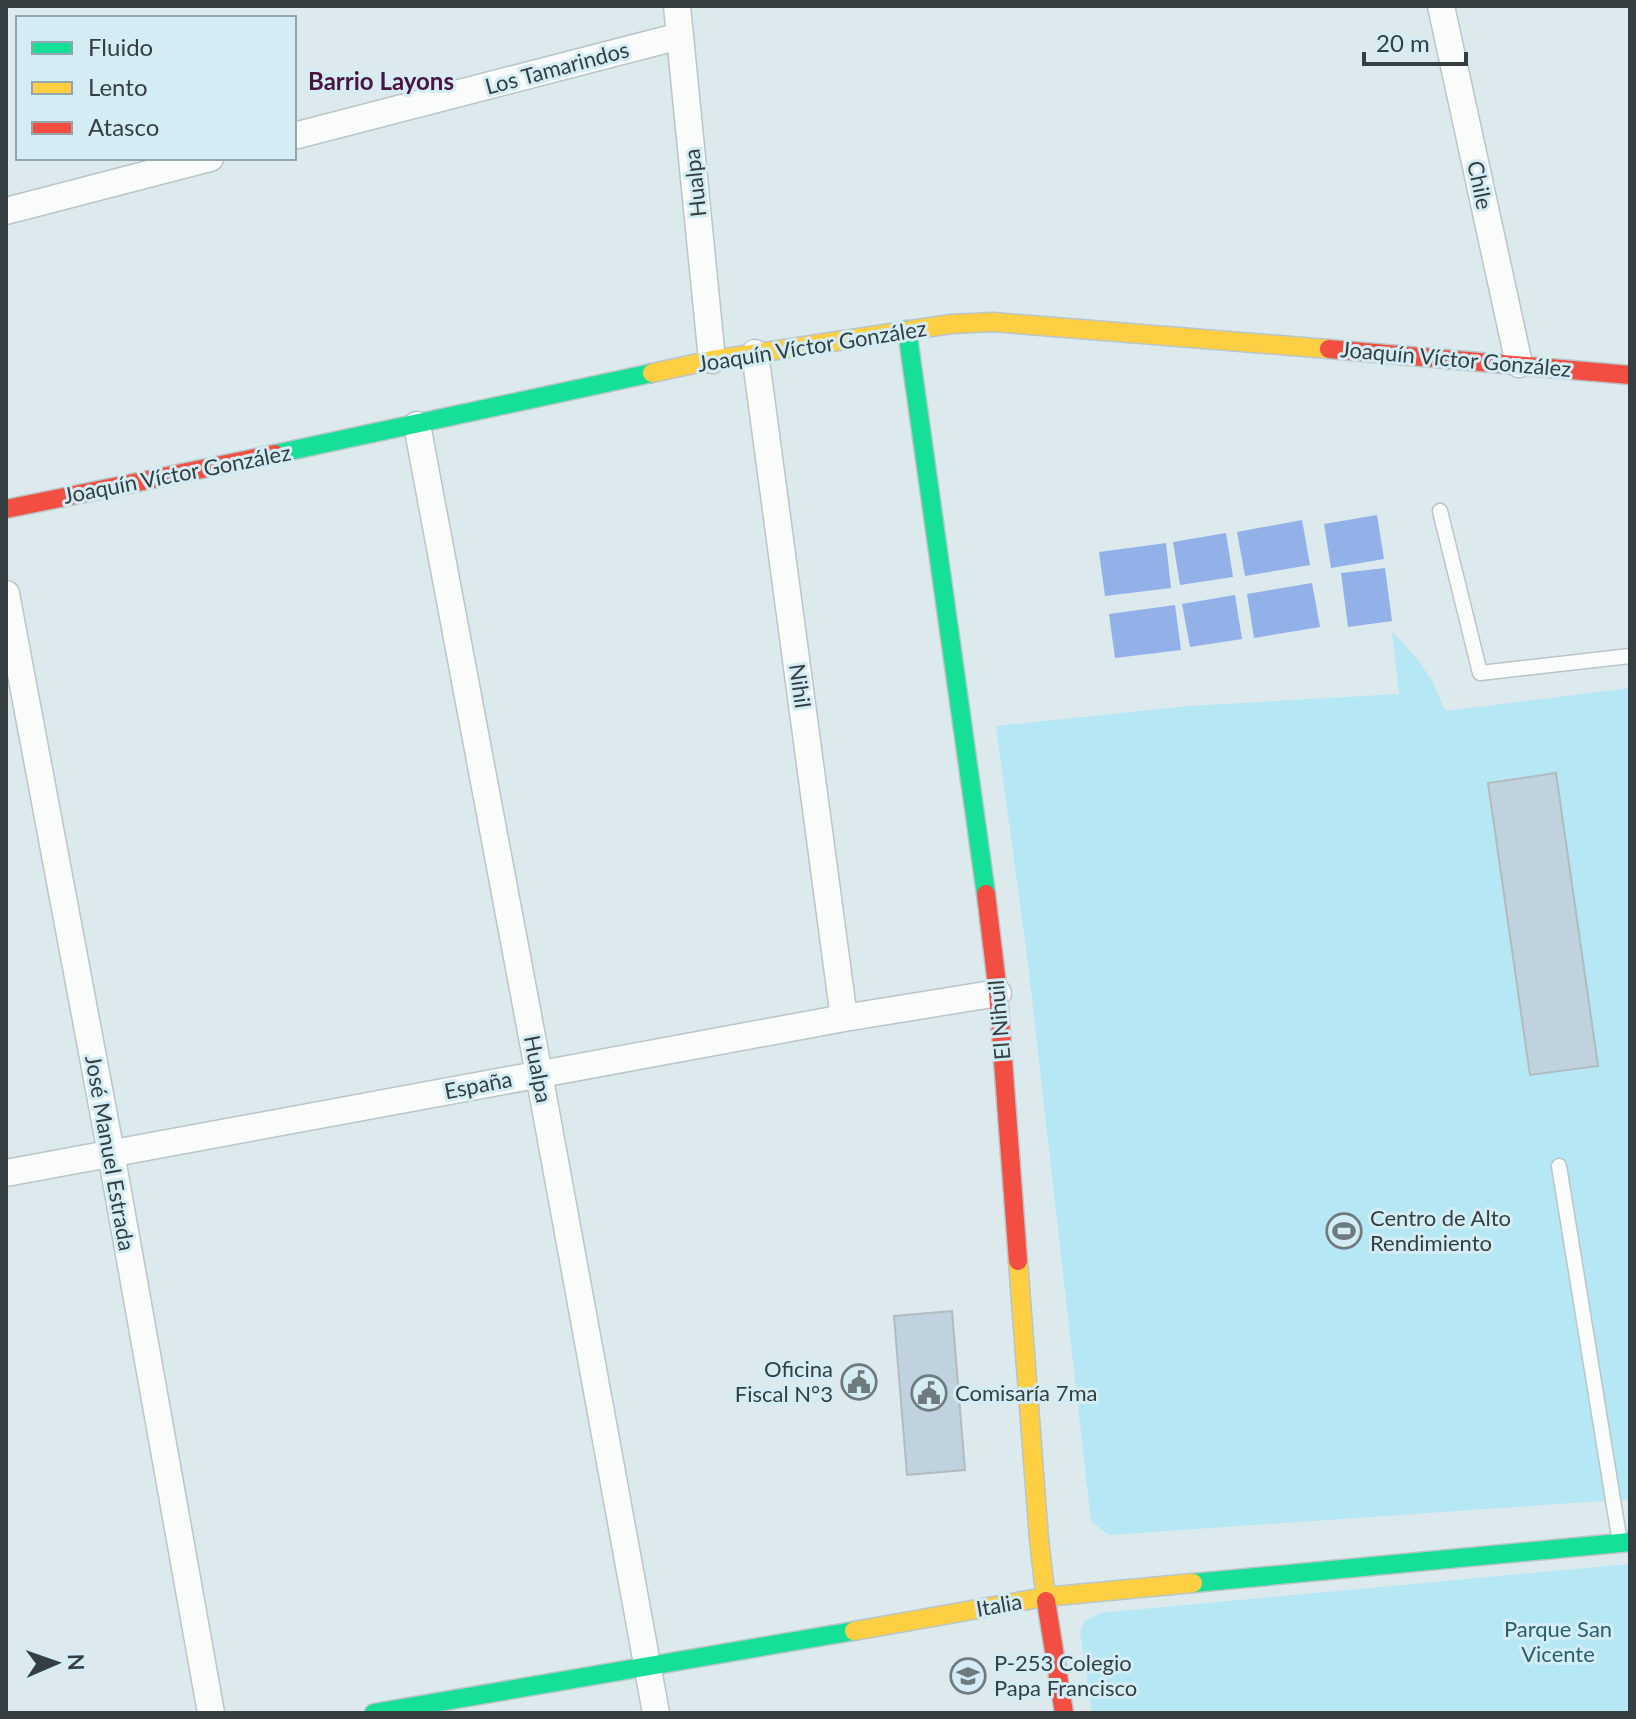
<svg xmlns="http://www.w3.org/2000/svg" width="1636" height="1719" font-family="Lato,sans-serif">
	<style>
		.green { fill: #b6e7f5 }
		.water { fill: #93b1e9 }
		.building { fill: #bfd2de; stroke: #b2bbbf; stroke-width: 2 }
		.lines { fill: none; stroke-linecap: round; stroke-linejoin: round }
		.lane-casing { stroke: #bac5c8; stroke-width: 17 }
		.street-casing { stroke: #bac5c8; stroke-width: 29 }
		.fast-casing { stroke: #bac5c8; stroke-width: 21 }
		.slow-casing { stroke: #bac5c8; stroke-width: 21 }
		.jam-casing { stroke: #bac5c8; stroke-width: 21 }
		.lane { stroke: #fafcfc; stroke-width: 14 }
		.street { stroke: #fafcfc; stroke-width: 26 }
		.fast { stroke: #16e098; stroke-width: 18 }
		.slow { stroke: #ffcf43; stroke-width: 18 }
		.jam { stroke: #f24e42; stroke-width: 18 }
		.labels { text-anchor: middle; stroke-width: 6; stroke-linejoin: round; paint-order: stroke }
		.street-label { font-size: 22px; fill: #353f42; stroke: #d4edf5 }
		.poi-label { font-size: 22px; fill: #353f42; stroke: #d4edf5; text-anchor: start }
		.park-label { font-size: 22px; fill: #2a606e; stroke: #d4edf5 }
		.neighbourhood-label { font-size: 24px; font-weight: bold; fill: #4a1441; stroke: #d4edf5 }
	</style>
	<rect width="100%" height="100%" fill="#dce9ed"/>
	<!-- green -->
	<path class="green" d="M1392,631L1418,660L1433,682L1445,711L1630,688V1499L1109,1535L1091,1521L1028,963L996,726L1189,706L1399,694Z
		M1630,1564V1713H1092L1080,1632L1085,1621L1100,1613Z"/>
	<!-- water -->
	<path class="water" d="M1377,515L1384,559L1331,568L1324,524Z
		M1302,520L1310,565L1245,576L1237,532Z
		M1226,533L1233,577L1180,585L1173,542Z
		M1166,543L1171,588L1105,596L1099,552Z
		M1385,568L1392,621L1348,627L1341,573Z
		M1312,583L1320,627L1254,638L1247,594Z
		M1235,595L1242,639L1190,647L1182,604Z
		M1175,605L1181,650L1115,658L1109,614Z"/>
	<!-- building -->
	<path class="building" d="M1556,773L1598,1066L1530,1075L1488,783Z
		M952,1311L965,1470L907,1475L894,1316Z"/>
	<g class="lines">
		<defs>
			<path id="lane" d="M1440,511L1480,673L1630,656
				M1559,1166L1620,1543"/>
			<path id="street" d="M677,6L712,360
				M1441,6L1519,364
				M294,136L680,36
				M6,211L210,158
				M755,353L844,1018
				M417,425L539,1074L656,1713
				M6,594L111,1153L211,1713
				M6,1173L844,1018L998,993"/>
			<path id="fast" d="M907,330L986,894
				M275,454L652,373
				M1193,1583L1630,1542
				M374,1713L854,1631"/>
			<path id="slow" d="M652,373L712,360L951,324L993,322L1329,349
				M1018,1261L1039,1539L1046,1601
				M854,1631L1045,1597L1193,1583"/>
			<path id="jam" d="M1329,349L1630,375
				M6,509L275,454
				M986,894L998,993L1018,1261
				M1046,1601L1064,1713"/>
		</defs>
		<!-- lane casing -->
		<use href="#lane" class="lane-casing"/>
		<!-- street casing -->
		<use href="#street" class="street-casing"/>
		<!-- fast casing -->
		<use href="#fast" class="fast-casing"/>
		<!-- slow casing -->
		<use href="#slow" class="slow-casing"/>
		<!-- jam casing -->
		<use href="#jam" class="jam-casing"/>
		<!-- lane -->
		<use href="#lane" class="lane"/>
		<!-- street -->
		<use href="#street" class="street"/>
		<!-- fast -->
		<use href="#fast" class="fast"/>
		<!-- slow -->
		<use href="#slow" class="slow"/>
		<!-- jam -->
		<use href="#jam" class="jam"/>
	</g>
	<!-- icons -->
	<defs>
		<symbol id="stadium-ring" viewBox="-11 -11 22 22"><circle r="9.5" fill="#d4edf5" stroke="#6f7a7e" stroke-width="1.5"/><path d="M0-5a6.5 5 0 1 0 0 10a6.5 5 0 1 0 0-10ZM-3.5-1.8h7v3.6h-7Z" fill="#6f7a7e"/></symbol>
		<symbol id="civic-ring" viewBox="-11 -11 22 22"><circle r="9.5" fill="#d4edf5" stroke="#6f7a7e" stroke-width="1.5"/><path d="M-.6-6.5H3V-4.5H.6V-3L4-1V1h2V6H-6V1h2V-1L-.6-3ZM-1.2 2.5V6h2.4V2.5Z" fill="#6f7a7e"/></symbol>
		<symbol id="school-ring" viewBox="-11 -11 22 22"><circle r="9.5" fill="#d4edf5" stroke="#6f7a7e" stroke-width="1.5"/><path d="M0-5L7-2L0 1L-7-2ZM-4 1L0 2.5L4 1V4Q0 6-4 4Z" fill="#6f7a7e"/></symbol>
	</defs>
	<g fill-rule="evenodd">
		<use href="#stadium-ring" x="1324" y="1211" width="40" height="40"/>
		<use href="#civic-ring" x="839" y="1362" width="40" height="40"/>
		<use href="#civic-ring" x="909" y="1373" width="40" height="40"/>
		<use href="#school-ring" x="948" y="1656" width="40" height="40"/>
	</g>
	<g class="labels">
		<!-- street labels -->
		<g class="street-label">
			<text transform="translate(557 68) rotate(-15)" y="8">Los Tamarindos</text>
			<text transform="translate(695 183) rotate(-96)" y="8">Hualpa</text>
			<text transform="translate(1480 185) rotate(78)" y="8">Chile</text>
			<text transform="translate(812 346) rotate(-9)" y="8">Joaquín Víctor González</text>
			<text transform="translate(1456 359) rotate(5)" y="8">Joaquín Víctor González</text>
			<text transform="translate(177 474) rotate(-11)" y="8">Joaquín Víctor González</text>
			<text transform="translate(800 686) rotate(82)" y="8">Nihil</text>
			<text transform="translate(999 1020) rotate(-95)" y="8">El Nihuil</text>
			<text transform="translate(538 1069) rotate(79)" y="8">Hualpa</text>
			<text transform="translate(478 1085) rotate(-11)" y="8">España</text>
			<text transform="translate(110 1153) rotate(80)" y="8">José Manuel Estrada</text>
			<text transform="translate(999 1605) rotate(-10)" y="8">Italia</text>
		</g>
		<!-- poi labels -->
		<g class="poi-label">
			<text x="1370" y="1226">Centro de Alto<tspan x="1370" dy="25">Rendimiento</tspan></text>
			<text x="833" y="1377" text-anchor="end">Oficina<tspan x="833" dy="25">Fiscal N°3</tspan></text>
			<text x="955" y="1401">Comisaría 7ma</text>
			<text x="994" y="1671">P-253 Colegio<tspan x="994" dy="25">Papa Francisco</tspan></text>
		</g>
		<!-- park labels -->
		<g class="park-label">
			<text x="1558" y="1637">Parque San<tspan x="1558" dy="25">Vicente</tspan></text>
		</g>
		<!-- neighbourhood labels -->
		<g class="neighbourhood-label">
			<text x="381" y="90">Barrio Layons</text>
		</g>
	</g>
	<!-- border -->
	<rect width="1636" height="1719" fill="none" stroke="#353f42" stroke-width="16"/>
	<!-- legend -->
	<rect x="16" y="16" width="280" height="144" fill="#d4edf5" stroke="#94a7ad" stroke-width="2"/>
	<rect x="32" y="42" width="40" height="12" fill="#16e098" stroke="#94a7ad" stroke-width="2"/>
	<text x="88" y="56" font-size="24" fill="#353f42">Fluido</text>
	<rect x="32" y="82" width="40" height="12" fill="#ffcf43" stroke="#94a7ad" stroke-width="2"/>
	<text x="88" y="96" font-size="24" fill="#353f42">Lento</text>
	<rect x="32" y="122" width="40" height="12" fill="#f24e42" stroke="#94a7ad" stroke-width="2"/>
	<text x="88" y="136" font-size="24" fill="#353f42">Atasco</text>
	<!-- north arrow -->
	<g transform="translate(56 1663) rotate(88)" stroke="#d4edf5" stroke-width="6" paint-order="stroke">
	<path d="M0-6L14 30L0 20L-14 30Z" fill="#353f42"/>
	<text y="-12" font-size="22" font-weight="bold" text-anchor="middle" fill="#353f42">N</text>
	</g>
	<!-- scale -->
	<path d="M1364 52v12h102v-12" fill="none" stroke="#353f42" stroke-width="4"/>
	<text x="1376" y="52" font-size="24" fill="#353f42" stroke="#d4edf5" stroke-width="6" paint-order="stroke">20 m</text>
</svg>
